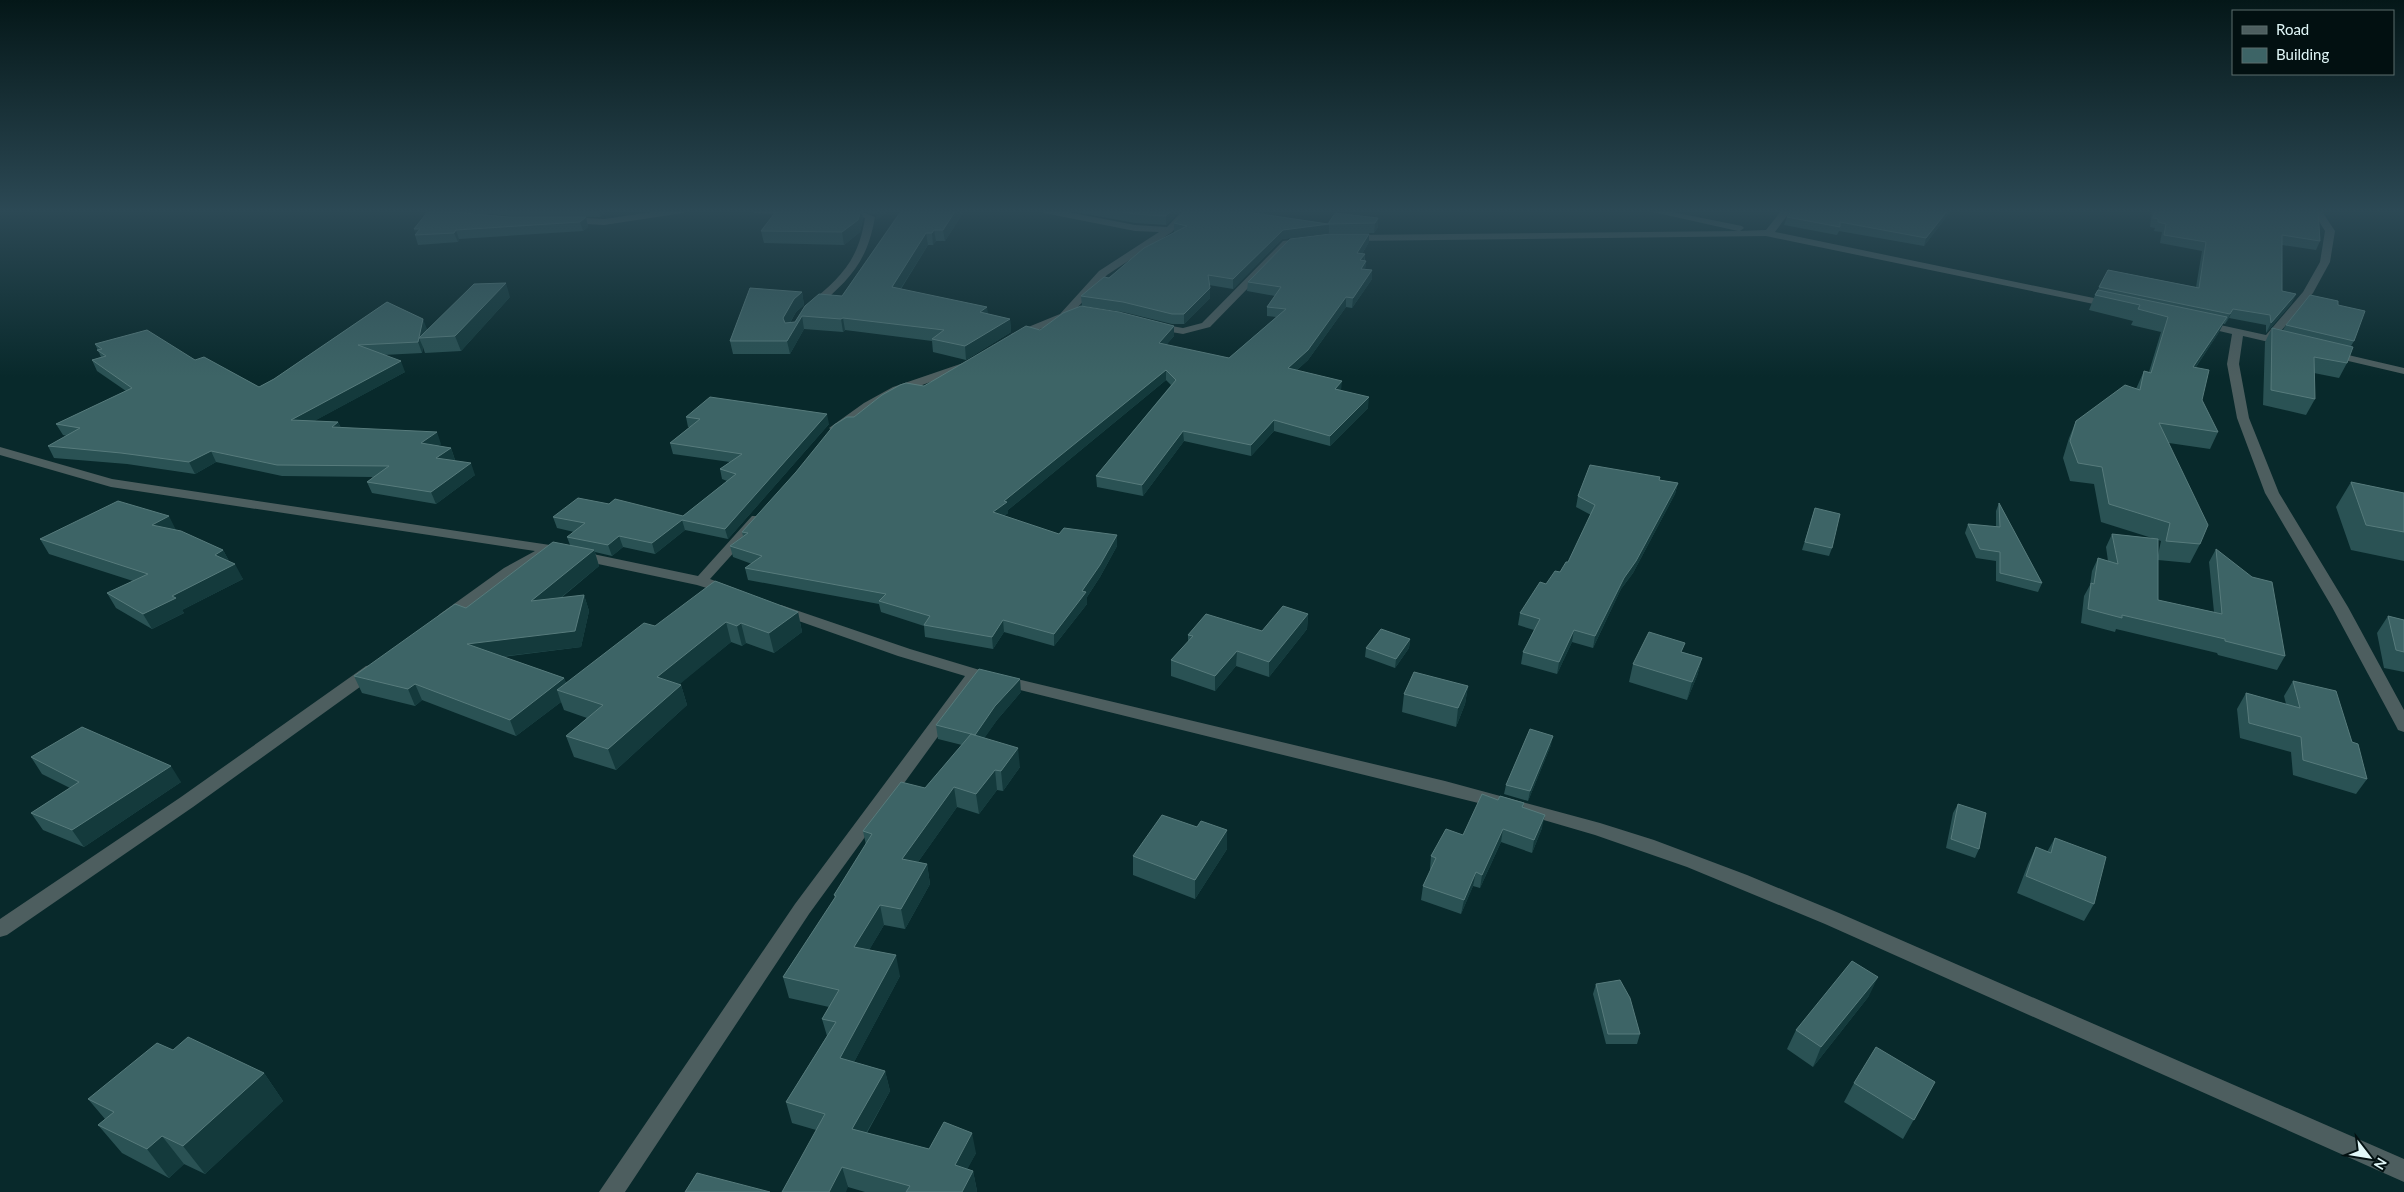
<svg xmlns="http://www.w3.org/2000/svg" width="2404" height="1192" font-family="Lato,sans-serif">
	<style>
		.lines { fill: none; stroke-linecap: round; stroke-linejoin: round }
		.minor { fill: #4d5e5f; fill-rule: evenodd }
		.wall { fill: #2a5254; fill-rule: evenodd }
		.shaded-wall { fill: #143a3c }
		.building { fill: #3d6466; stroke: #577b7c }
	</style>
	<rect width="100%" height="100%" fill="#08292b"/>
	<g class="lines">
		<!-- minor -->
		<path class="minor" d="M666,210H688L683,213L604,225L568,223L563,220L568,217L604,219Z
			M749,210H800L801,211L796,214L754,213Z
			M844,210H857L875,217C867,263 849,280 815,309H807V305C840,278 858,262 865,218Z
			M1040,210H1057L1135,225L1167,227L1183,210H1193L1172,232L1107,275L1068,318L1015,339L1011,338V334L1060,314L1099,271L1159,232L1135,231L1044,213Z
			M1644,210H1662L1742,226L1744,228L1740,231L1766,230L1782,210H1791L1775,232L2113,302L2118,305L2113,308L1766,236L1350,241L1345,238L1350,235L1738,231Z
			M2312,210H2321L2335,231L2330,262L2313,293L2276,337L2292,343L2286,346L2243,336L2239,364L2249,418L2279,493L2348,607L2404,710V732L2398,730L2396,726L2332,607L2265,493L2237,418L2227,364L2232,334L2198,326L2197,324L2202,321L2266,335L2303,292L2320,262L2325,231Z
			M1304,238L1309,241L1307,243L1289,246L1210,327L1183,334L1154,329L1149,326L1154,323L1183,328L1202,323L1283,241Z
			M2331,351L2404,368V374L2327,356L2325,354Z
			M969,361L975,364L973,366L901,393L839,431L835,432L829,428L864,403L893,387Z
			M0,447L112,479L550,545L698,576L752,516H762L764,519L710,579L734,588L736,591L734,594L729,595L697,585L551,554L514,574L450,620H440L437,617L440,614L504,568L535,551L111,487L0,455Z
			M781,605L910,649L983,671L1445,781L1600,823L1654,840L1747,875L1839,913L2404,1159V1182L1825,924L1687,867L1595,835L1523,814L979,680L809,914L625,1192H599L795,904L965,676L898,656L776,613L773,610L776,607Z
			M372,665L378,666L380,670L378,674L193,807L7,935L0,937V919L181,797L366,666Z"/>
	</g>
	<!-- wall -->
	<path class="wall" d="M438,210H609L600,217L512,216L471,213L509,217H586L588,227L583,231L459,239L458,242L418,245L415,235L416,234L414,229L438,211Z
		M777,210H890L876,220V215L861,210L863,219L860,232L844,245L764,243L761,231Z
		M901,210H965L945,241H936L933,245H928L901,289L988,314L1010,319L1011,332L966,360L933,352L932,341L845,330L843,332L804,329L790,354H733L730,341L802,292L804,305L796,312L790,323L795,322L805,306L842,296Z
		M1064,210H1181L1166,225L1135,223Z
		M1186,210H1267L1263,214L1328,224L1378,218V227L1374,233H1329L1282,239L1233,289L1209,285L1210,298L1184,324H1172L1123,312L1082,306L1081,296L1174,233V223Z
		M1792,210H1949L1947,216L1924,246L1839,231L1837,235L1784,225L1787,217Z
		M2152,210H2318L2320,241L2316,250L2282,245V291L2296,294L2291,304L2266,333V325L2229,318L2225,324H2223L2219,332L2196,367L2202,400L2218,432L2210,449L2169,443L2200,544L2190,563L2158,560V600L2214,612L2209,562L2216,549L2285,656L2277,670L2218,655L2217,653L2116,629L2115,632L2081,623L2084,596L2090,585L2092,571L2098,558L2108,561L2106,547L2112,534L2152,538L2101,522L2094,484L2070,481L2063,458L2069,438L2076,421L2136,389L2144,371L2149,372L2161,332L2131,325L2133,321L2089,310L2095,295L2108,270L2196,287L2202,251L2160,243L2162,232L2154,231L2155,228L2150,227ZM2158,540L2161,541L2158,555Z
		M1369,234V242L1362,254H1365V261H1366L1365,269L1372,270V279L1352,308L1346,307L1308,360L1297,370L1341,390L1368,408L1330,446L1274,431L1251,456L1184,441L1143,496L1097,487L1096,476L1171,385L1166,380L1008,510V513L1004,516L1059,534L1117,546L1100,577L1087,597V604L1054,646L1004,632L993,649L925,637L924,626L881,612L879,604L748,580L745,568L752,564L733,557L730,546L743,536L742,532L854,417L924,386L1040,330L1174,336L1166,345L1229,358L1276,317L1267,316V307L1275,296L1247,291L1248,282Z
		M510,297L461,351L425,353L423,347L422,353L383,355L405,372L314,421L338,422L341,428L441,444L438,446L451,448L455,460L453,461L475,475L436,504L372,493L367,482L373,477L282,476L216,462L195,474L127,464L54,458L48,446L67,436L63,435L56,424L126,391L97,371L92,360L101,357L95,344L195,360L259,387L274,379L387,302L427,329V330Z
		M2338,305L2354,341L2351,346L2347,363L2339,378L2314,373L2315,399L2306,415L2263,405L2265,342L2272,328L2283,330L2286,325Z
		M686,417L829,424L728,539L685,530L655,554L623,547L612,556L595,552L599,566L561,598L584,595L589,611L581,647L503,657L564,678L566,683L655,626L798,612L802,632L774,653L746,643L742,646L731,642L679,684L681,685L687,705L616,770L574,757L566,736L587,718L564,710L561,702L516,736L422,700L415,706L362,693L354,676L570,545L567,537L574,532L557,528L553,517L609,504L683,516L727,481L722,479L720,469L730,462L673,454L670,443L690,427H688Z
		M1660,480L1678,483L1675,494L1633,573L1621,589L1593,648L1572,642L1557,674L1521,664L1523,652L1534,630L1518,625L1520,613L1546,584L1560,572L1568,562L1591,515L1576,507L1578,496Z
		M2351,482L2404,493V561L2351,550L2336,507Z
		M1999,503L2042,583L2038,592L1996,581V561L1976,558L1965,533L1968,524L1996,527V511Z
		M1815,508L1832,548L1829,556L1802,550Z
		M176,530L223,550L229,561L243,579L182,610L184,613L152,629L116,608L107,593L133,581L49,554L40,539Z
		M1308,614L1307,629L1269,677L1236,666L1215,691L1171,676V660L1188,642V635L1262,631Z
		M2388,616L2404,620V672L2384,668L2377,633Z
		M1410,639L1409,648L1395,668L1365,657L1366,648Z
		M1683,652L1702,658L1697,676L1687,700L1629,682L1633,664Z
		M2293,681L2352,742L2367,779L2356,794L2293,775L2291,752L2240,738L2237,709L2246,693L2286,704L2284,696Z
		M1468,686L1465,704L1456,727L1402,712L1404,694Z
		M1021,692L997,720L984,738L1020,767L1003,791L997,790L979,814L957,807L918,862L927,864L930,884L905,929L884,925L869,950L900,976L854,1062L885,1071L890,1091L867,1133L929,1149L976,1153L967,1169L973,1171L977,1191L976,1192H865L848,1187L816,1130L792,1123L786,1102L827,1036L822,1019L829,1007L789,998L783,977L835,898L834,895L866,845L863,831L925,788L962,745L938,739L936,725Z
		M1551,745L1528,801L1504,794L1506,785Z
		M31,757L181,782L84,847L43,830L31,813L70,788L42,774Z
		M1498,800L1524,803L1523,808L1542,828L1532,853L1501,842L1480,888L1473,886L1461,914L1421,900L1423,886L1431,870L1430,869L1431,856L1463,835Z
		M1958,804L1979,849L1975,858L1946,848L1953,813Z
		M1197,827L1227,830V849L1195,899L1133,875V856Z
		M2055,838L2094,904L2084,921L2017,893L2028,864L2036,847L2047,852Z
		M1596,984L1640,1034L1637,1044H1606L1593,994Z
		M1869,996L1813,1067L1787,1049L1796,1030Z
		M173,1050L264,1073L283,1101L205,1174L184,1164L169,1178L122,1153L98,1125L105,1119L88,1099Z
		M1935,1082L1903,1139L1844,1102L1854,1083Z"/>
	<!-- shaded-wall -->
	<path class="shaded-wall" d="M598,210H609L600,217Z
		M861,210L863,219L860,232L844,245L842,232Z
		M879,210H890L876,220L875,213Z
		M956,210H965L945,241L943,230Z
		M1172,210H1181L1166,225V216Z
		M1257,210H1267L1254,222V213Z
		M1948,210L1947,216L1924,246L1926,238Z
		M586,217L588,227L583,231L580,222Z
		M1378,218V227L1374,233L1375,223Z
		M1329,224V233L1282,239L1233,289V279L1283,230Z
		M414,229H420L416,235Z
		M456,230L459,239L458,242L454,233Z
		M934,230L936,241L933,245L932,233Z
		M926,233L928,245L894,299L892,287Z
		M1369,234V242L1357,262V253Z
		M1365,254L1364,263L1360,260Z
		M1366,261L1365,270L1361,269Z
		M1372,270V279L1352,308L1353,298Z
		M506,283L510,297L461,351L455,336Z
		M1210,288V298L1184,324V314Z
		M802,292L804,305L796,312L785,331L783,318L794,299Z
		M2296,294L2291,304L2266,333L2271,323Z
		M1346,297V307L1308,360L1288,378V368Z
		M987,307L989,319L980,312Z
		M2233,309L2229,318L2225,324L2230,314Z
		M802,316L804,329L790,354L787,341Z
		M2227,317L2219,332L2185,383L2193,367Z
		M843,318L845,330L843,332L841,319Z
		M423,319L427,329L425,338H419L423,347L422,353L418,342Z
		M1010,319L1011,332L966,360L965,346Z
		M1174,326V336L1159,353V343Z
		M401,361L405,372L296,431L291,420Z
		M1166,370V380L1008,510V513L994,523L993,512L1004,501Z
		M1342,381L1341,391L1335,389Z
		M1369,397L1368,408L1330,446V436Z
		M827,414L829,424L728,539L725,529Z
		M1274,420V431L1251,456V445Z
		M338,422L343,433L332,427Z
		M1183,431L1184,441L1143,496L1142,485Z
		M437,432L441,444L426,455L421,443Z
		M451,448L455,460L440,470L436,458Z
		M211,451L216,462L195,474L189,462Z
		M471,463L475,475L436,504L431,492Z
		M1678,483L1675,494L1633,573L1621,589L1593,648L1595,636L1624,578Z
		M169,516L176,530L152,525Z
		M682,520L685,530L655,554L652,543Z
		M1117,535V546L1100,577L1087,597V604L1054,646V634L1082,591Z
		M619,536L623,547L612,556L608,545Z
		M223,550L231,565L215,555Z
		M594,550L599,566L537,617L531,601Z
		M235,564L243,579L182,610L184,613L152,629L143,614L172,596Z
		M584,595L589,611L581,647L473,660L467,644Z
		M798,612L802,632L774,653L769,633Z
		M1308,614L1307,629L1269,677V662Z
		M1003,620L1004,632L993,649L992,637Z
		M726,622L731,642L663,698L657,677Z
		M741,623L746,643L742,646L737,626Z
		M1574,630L1572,642L1557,674L1559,662Z
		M1410,639L1409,648L1395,668L1396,659Z
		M1237,651L1236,666L1215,691V676Z
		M1702,658L1697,676L1687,700L1692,682Z
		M564,678L570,694L557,690L561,702L516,736L510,720Z
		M1020,679L1021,692L997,720L977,749L975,735L995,706Z
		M415,684L422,700L415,706L408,689Z
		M681,685L687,705L616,770L608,749Z
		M1468,686L1465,704L1456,727L1458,708Z
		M1553,736L1551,745L1528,801L1530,791Z
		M1018,748L1020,767L1003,791L1001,771Z
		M171,766L181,782L84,847L72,830Z
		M995,770L997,790L979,814L976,794Z
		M954,787L957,807L906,879L902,859Z
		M1545,815L1542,828L1532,853L1534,840Z
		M1503,829L1501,842L1480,888L1482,875Z
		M1227,830V849L1195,899V880Z
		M927,864L930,884L905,929L901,909Z
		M1476,872L1473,886L1461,914L1464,900Z
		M880,905L884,925L859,967L854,947Z
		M896,955L900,976L845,1079L840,1058Z
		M1878,977L1869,996L1813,1067L1821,1047Z
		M885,1071L890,1091L857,1149L852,1129Z
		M264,1073L283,1101L205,1174L183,1146Z
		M972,1133L976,1153L959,1185L955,1165Z
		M162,1136L184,1164L169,1178L147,1149Z
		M842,1167L848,1187L846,1192H829Z
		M973,1171L977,1191L976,1192H962Z"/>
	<!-- building -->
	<path class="building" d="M429,210L509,217H586L580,222L456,230L454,233L415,235L420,229H414Z
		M777,210H861L858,220L842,232L761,231Z
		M902,210H956L943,230H934L932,233H926L892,287L987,307L980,312L1010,319L965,346L932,339L944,330L843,318L841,319L802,316L787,341H730L750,288L802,292L794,299L783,318L785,323L795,322L805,306L819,294L842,296Z
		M1114,210H1172L1166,216L1135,214Z
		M1186,210H1257L1254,213L1328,224L1335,213L1378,218L1375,223L1329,224L1283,230L1233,279L1208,275L1210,288L1184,314H1172L1123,302L1081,296L1104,277L1109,278L1144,248L1187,226L1174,223Z
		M1792,210H1948L1926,238L1840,222V227L1787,217Z
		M2155,210H2318L2320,241L2282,235V291L2296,294L2271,323L2270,315L2233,309L2230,314L2099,287L2108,270L2199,288L2206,242L2164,235L2166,224L2158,222V219L2153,218Z
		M1330,234H1369L1357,253L1365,254L1360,260L1366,261L1361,269L1372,270L1353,298L1346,297L1308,350L1288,368L1342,381L1335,389L1369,397L1330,436L1274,420L1251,445L1183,431L1142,485L1096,476L1176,380L1166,370L1004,501L1007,502L993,512L1059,534L1064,528L1117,535L1100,565L1082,591L1086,592L1054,634L1003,620L992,637L924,625L930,616L879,601L886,594L745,568L762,556L730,546L748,533L742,532L796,472L834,425L847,417H854L882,395L900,385L906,383L924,386L1026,326L1040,330L1063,313L1081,306L1119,312L1174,326L1159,343L1229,358L1286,309L1267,307L1281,287L1248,282L1290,239Z
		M506,283L455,336L419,338L474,284Z
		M2098,290L2227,317L2193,367L2209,370L2202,400L2218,432L2159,423L2208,525L2200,544L2166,541L2170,523L2109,504L2102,467L2078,463L2070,441L2076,421L2125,385L2140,390L2144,371L2151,373L2168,317L2138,309L2140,305L2095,295Z
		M2310,295L2338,301V305L2365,311L2354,341L2286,325Z
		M387,302L423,319L418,342L358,345L401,361L291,420L338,422L332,427L437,432L421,443L451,448L436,458L471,463L431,492L367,482L389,466L277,465L211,451L189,462L121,453L48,446L80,428L56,424L132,388L92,360L106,356L97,350L102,349L95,344L147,330L195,360L204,357L259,387L274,379Z
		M2272,328L2353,347L2347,363L2314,357L2315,399L2271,390Z
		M710,397L827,414L725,529L682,520L652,543L619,536L608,545L567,537L585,523L553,517L578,498L609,504L615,499L683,516L736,474L720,469L742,454L670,443L700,419L686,417Z
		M1590,465L1660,477L1659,480L1678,483L1636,561L1624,578L1595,636L1574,630L1559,662L1523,652L1540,619L1520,613L1540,582L1546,584L1555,571L1560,572L1566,562H1568L1595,505L1578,496Z
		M2351,482L2404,493V532L2366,525Z
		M118,501L169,516L152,525L181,531L223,550L215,555L235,564L172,596L176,598L143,614L107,593L148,574L40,539Z
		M1999,503L2042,583L2000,573V552L1980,549L1968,524L2000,527Z
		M1815,508L1840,514L1832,548L1805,542Z
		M2112,534L2158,539V600L2222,614L2216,549L2252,577L2272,582L2285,656L2225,641V639L2122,615V618L2088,609L2091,583L2094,584L2098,558L2118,564Z
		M553,542L594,550L531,601L584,595L575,631L467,644L564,678L510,720L415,684L408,689L354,676L455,604L466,608Z
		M715,581L798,612L769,633L741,623L737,626L726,622L657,677L681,685L608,749L566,736L603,705L557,690L644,623L655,626Z
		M1283,606L1308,614L1269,662L1237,651L1215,676L1171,660L1193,636L1188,635L1206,614L1262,631Z
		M2388,616L2404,620V652L2396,650Z
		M1381,629L1410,639L1396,659L1366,648Z
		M1649,632L1685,643L1681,652L1702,658L1692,682L1633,664Z
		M979,669L1020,679L995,706L975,735L936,725Z
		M1414,672L1468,686L1458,708L1404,694Z
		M2293,681L2336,691L2352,742L2358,744L2367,779L2303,760L2301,737L2249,723L2246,693L2300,708Z
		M82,727L171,766L72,830L31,813L79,782L31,757Z
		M1530,729L1553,736L1530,791L1506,785Z
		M971,734L1018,748L1001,771L995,770L976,794L954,787L902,859L927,864L901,909L880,905L854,947L896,955L840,1058L885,1071L852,1129L929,1149L944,1122L972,1133L955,1165L973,1171L962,1192H906L910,1186L842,1167L829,1192H782L825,1114L786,1102L836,1022L822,1019L839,990L783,977L836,896L834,895L872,834L863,831L901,782L925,788Z
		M1482,794L1498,800L1500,796L1524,803L1522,807L1545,815L1534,840L1503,829L1482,875L1476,872L1464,900L1423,886L1436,858L1431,856L1446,829L1463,835Z
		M1958,804L1986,813L1979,849L1951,839Z
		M1162,815L1197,827L1201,821L1227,830L1195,880L1133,856Z
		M2055,838L2106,857L2094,904L2026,876L2036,847L2051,853Z
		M1852,961L1878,977L1821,1047L1796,1030Z
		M1620,980L1630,998L1640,1034H1608L1596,984Z
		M188,1037L264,1073L183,1146L162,1136L147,1149L98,1125L114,1112L88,1099L157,1043L173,1050Z
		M1876,1047L1935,1082L1914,1120L1854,1083Z
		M697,1173L770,1192H685Z"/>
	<!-- sky -->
	<linearGradient id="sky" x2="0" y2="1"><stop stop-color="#041718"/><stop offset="0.56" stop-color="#2c4955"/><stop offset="1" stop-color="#2c4955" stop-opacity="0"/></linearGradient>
	<rect width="2404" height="377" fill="url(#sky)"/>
	<!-- legend -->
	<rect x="2232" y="10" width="162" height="65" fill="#021011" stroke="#5b6c6d"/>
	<rect x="2242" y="26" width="25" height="8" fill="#4d5e5f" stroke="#5b6c6d"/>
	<text x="2276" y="35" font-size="15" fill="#e0f6f7">Road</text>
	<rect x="2242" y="48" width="25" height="15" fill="#3d6466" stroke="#5b6c6d"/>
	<text x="2276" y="60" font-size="15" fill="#e0f6f7">Building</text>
	<!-- north arrow -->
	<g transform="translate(2369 1157) rotate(121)" stroke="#021011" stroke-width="4" paint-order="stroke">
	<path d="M0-4L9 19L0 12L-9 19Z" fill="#e0f6f7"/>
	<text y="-8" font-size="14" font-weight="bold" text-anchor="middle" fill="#e0f6f7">N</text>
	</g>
</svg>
